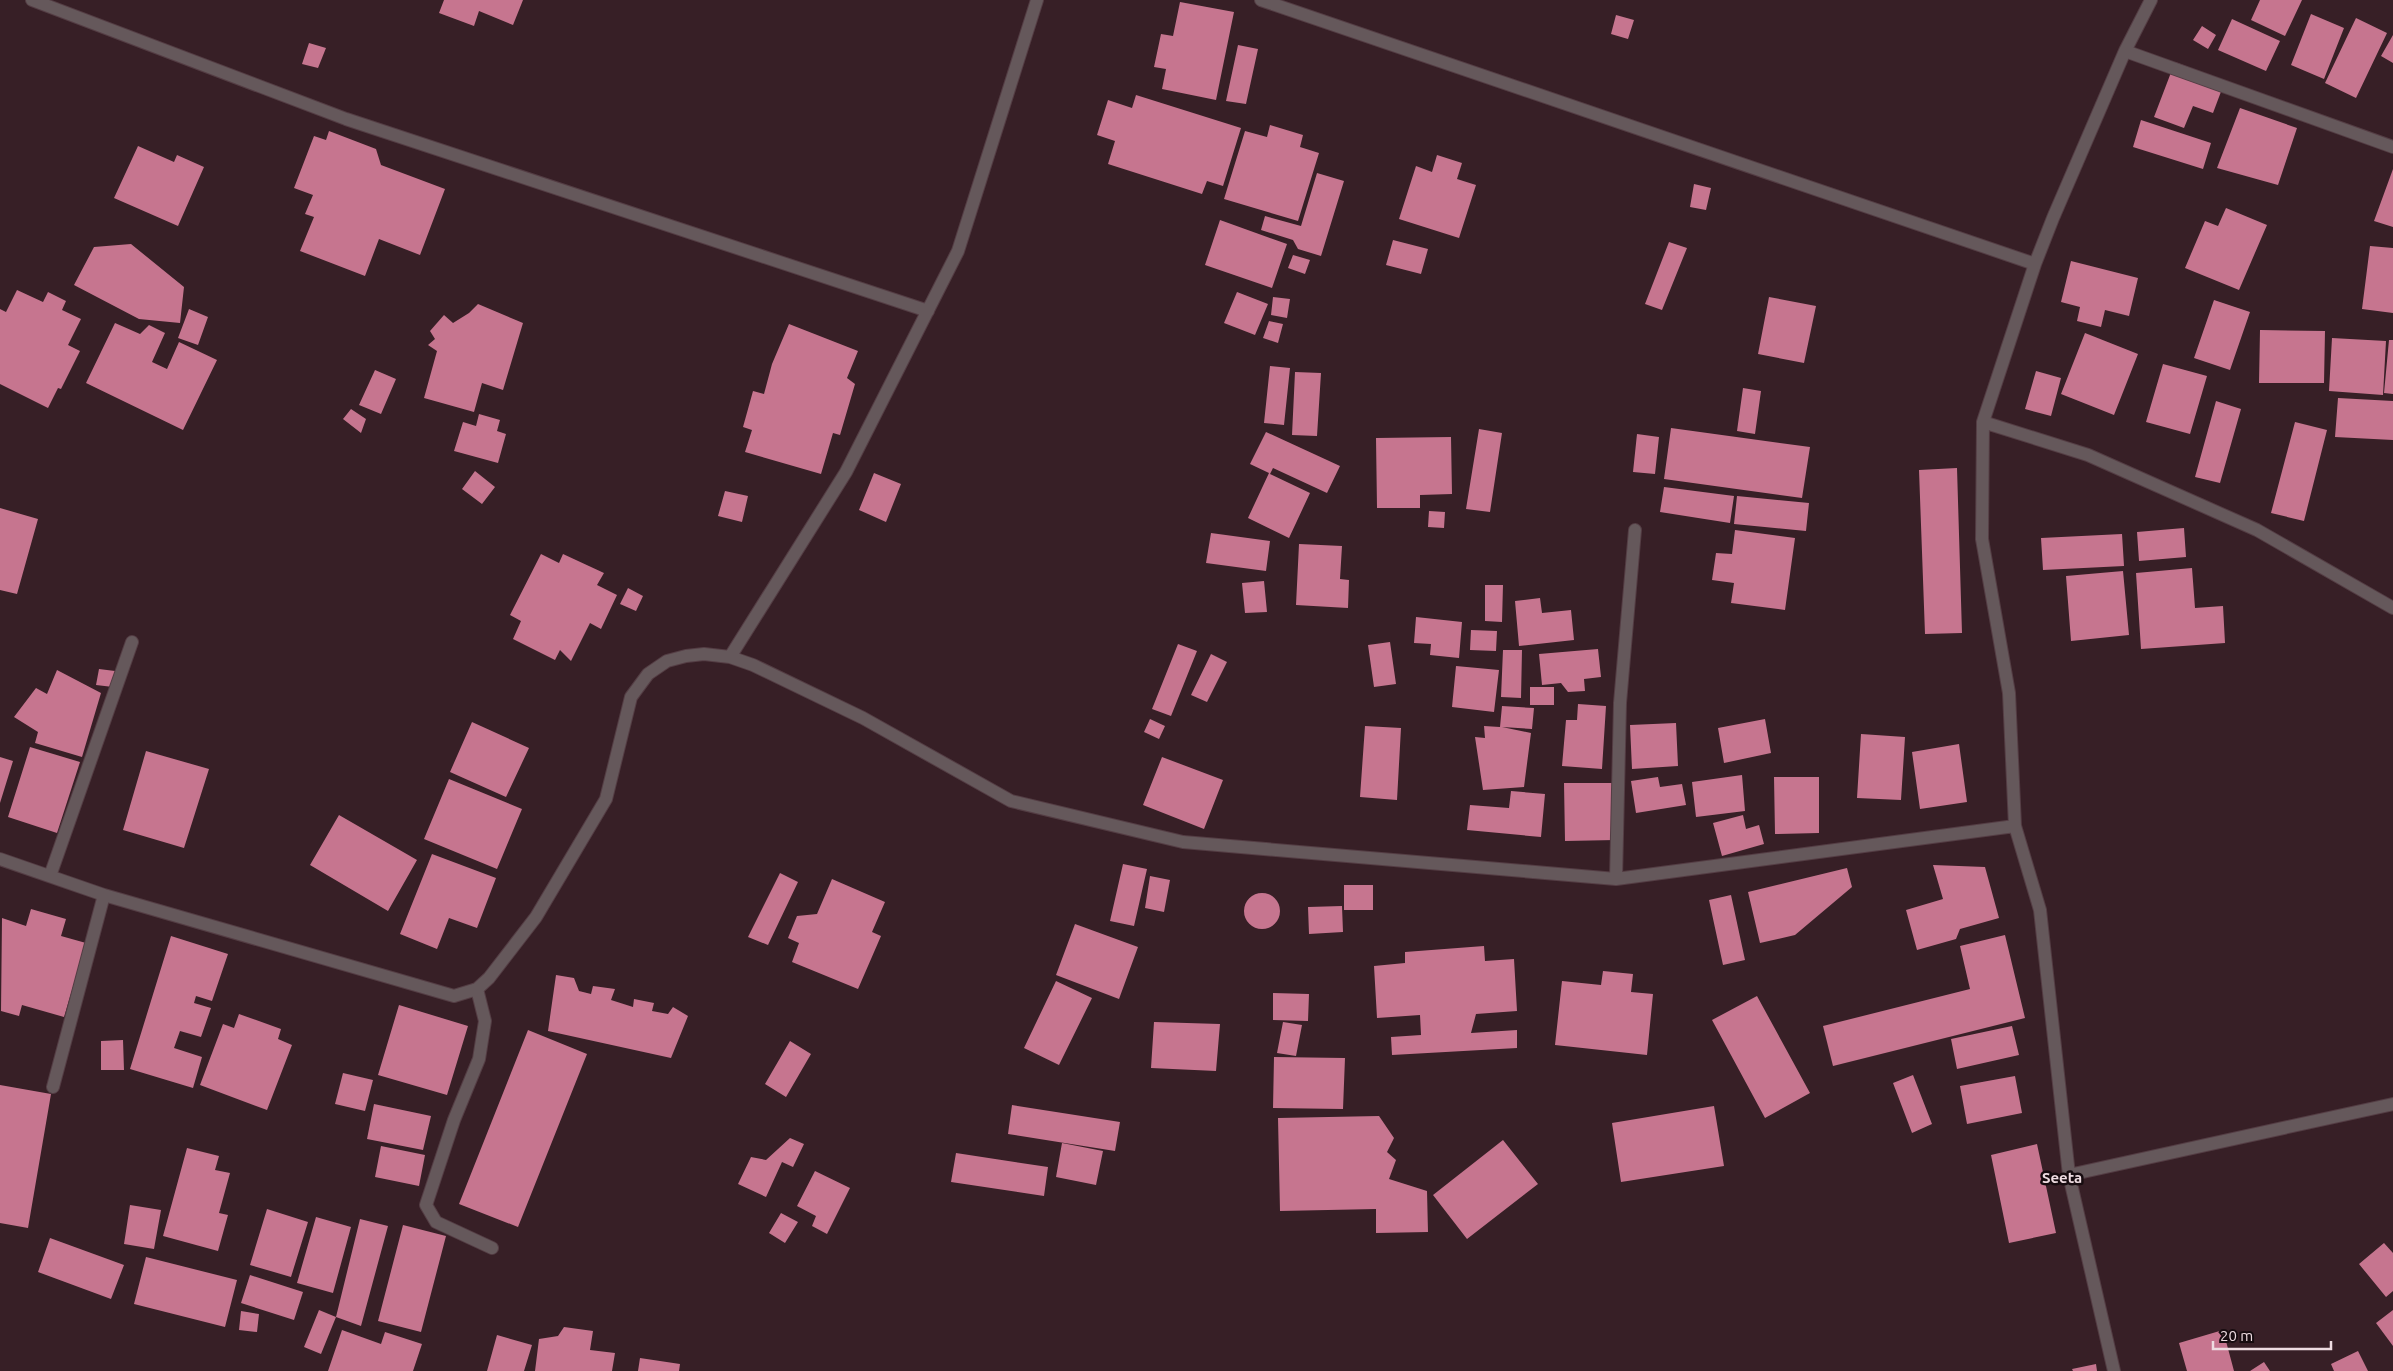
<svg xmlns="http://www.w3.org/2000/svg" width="2393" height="1371" font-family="Ubuntu,sans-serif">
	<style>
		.building { fill: #c6758f }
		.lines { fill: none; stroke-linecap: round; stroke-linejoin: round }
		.street-casing { stroke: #543d44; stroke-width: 14 }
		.street { stroke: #65585b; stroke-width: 12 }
		.labels { text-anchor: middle; stroke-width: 5; stroke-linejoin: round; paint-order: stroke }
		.quarter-label { font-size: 15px; font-weight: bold; fill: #eedce1; stroke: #170c10 }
	</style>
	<rect width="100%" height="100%" fill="#371f26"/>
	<!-- building -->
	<path class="building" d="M444,0H523L513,25L479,11L474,26L439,13Z
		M2260,0H2302L2285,36L2251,20Z
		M1180,2L1234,12L1216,100L1162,89L1166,69L1154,67L1161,34L1173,36Z
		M2311,14L2344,28L2324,79L2291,65Z
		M1616,15L1634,20L1628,39L1611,34Z
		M2356,18L2387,33L2356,98L2325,83Z
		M2232,19L2280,41L2266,71L2218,50Z
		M2202,26L2216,35L2208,49L2193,40Z
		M2393,35V63L2381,56Z
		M309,43L326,48L318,68L302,64Z
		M1238,45L1258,49L1246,104L1226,101Z
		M2175,62L2225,81L2213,113L2193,106L2184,128L2154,117Z
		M1136,95L1241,128L1223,186L1207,181L1202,194L1108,164L1115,141L1097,135L1108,100L1132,108Z
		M2240,108L2297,128L2278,185L2217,168Z
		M2141,120L2211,143L2203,169L2133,147Z
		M1270,125L1303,135L1300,147L1319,153L1298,221L1224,199L1245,131L1267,137Z
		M329,131L376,149L381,165L445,189L420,255L379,239L365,276L300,251L314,217L305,214L313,195L294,188L314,136L326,140Z
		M138,146L174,162L177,155L204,167L178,226L114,198Z
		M1437,155L1462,163L1457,179L1476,185L1459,238L1399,219L1416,166L1432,172Z
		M2393,169V227L2374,221Z
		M1317,173L1344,181L1321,256L1298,249L1293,240L1261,230L1265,216L1301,226Z
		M1694,184L1711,188L1706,210L1690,207Z
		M2226,208L2267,225L2239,290L2185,268L2205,221L2218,226Z
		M1220,220L1287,244L1272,288L1205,265Z
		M1393,240L1428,249L1421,274L1386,265Z
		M1669,242L1687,248L1662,310L1645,304Z
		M131,244L184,287L180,323L139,319L74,285L94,247Z
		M2370,246L2393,248V313L2362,309Z
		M1293,255L1310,260L1305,274L1288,268Z
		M2071,261L2138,278L2129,316L2105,310L2101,327L2077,321L2080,307L2061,302Z
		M17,290L43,302L48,292L66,301L62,310L81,319L68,345L80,351L61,389L58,388L48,408L0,384V309L6,312Z
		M1237,292L1268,304L1255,335L1224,323Z
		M1273,297L1290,299L1287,318L1271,315Z
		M1769,297L1816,306L1804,363L1758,354Z
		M2214,300L2250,312L2230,370L2194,358Z
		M478,304L523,323L503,390L482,383L474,412L424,398L437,351L428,345L435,339L430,331L444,315L453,323L469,313Z
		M189,309L208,317L198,345L178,338Z
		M1269,321L1283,324L1278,343L1263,338Z
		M115,323L140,334L149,325L165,333L152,362L167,369L179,342L217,360L183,430L86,383Z
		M789,324L858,351L847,378L855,384L840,435L833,433L821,474L745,452L752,430L743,427L753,391L764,394L772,364Z
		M2260,330L2325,331L2324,383H2259Z
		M2085,333L2138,354L2114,415L2061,394Z
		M2332,338L2386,341L2383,395L2329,391Z
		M2389,340H2393V394L2384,393Z
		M2163,364L2207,376L2190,434L2146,422Z
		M1270,366L1290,368L1284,425L1264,423Z
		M375,370L396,379L381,414L359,405Z
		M2036,371L2061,378L2051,416L2025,409Z
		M1295,372L1321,373L1317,436L1292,435Z
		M1743,388L1761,391L1755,434L1737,431Z
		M2338,398L2393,401V440L2335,437Z
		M2216,401L2241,409L2220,483L2195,477Z
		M351,409L366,419L361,433L343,419Z
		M479,414L500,420L497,431L506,434L498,463L454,451L463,422L476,426Z
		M2295,422L2327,430L2304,521L2271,513Z
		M1671,428L1810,447L1802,498L1664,479Z
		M1479,429L1502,433L1490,512L1466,509Z
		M1266,432L1340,466L1327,493L1273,468L1270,474L1310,493L1289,538L1248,518L1269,473L1250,464Z
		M1637,434L1659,437L1655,474L1633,472Z
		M1451,437L1452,494L1420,495V508H1377L1376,438Z
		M1957,468L1962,633L1925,634L1919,470Z
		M475,471L495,487L482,504L462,489Z
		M874,473L901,484L886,522L859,510Z
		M1664,487L1734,496L1730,523L1660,512Z
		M725,491L748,496L742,522L718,516Z
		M1737,496L1809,503L1806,531L1734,524Z
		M0,508L38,519L17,594L0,590Z
		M1429,511L1445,512L1444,528L1428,527Z
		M2184,528L2186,557L2139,561L2137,532Z
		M1735,530L1795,538L1785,610L1731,603L1734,583L1712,580L1716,553L1732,554Z
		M1211,533L1270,541L1266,571L1206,563Z
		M2122,534L2124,566L2043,570L2041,538Z
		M1299,544L1342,546L1340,579L1349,580L1348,608L1296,605Z
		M541,554L559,563L563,554L604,573L597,585L617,595L601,629L590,623L571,661L560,650L555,660L513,639L521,621L510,615Z
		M2192,568L2195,608L2223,606L2225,643L2141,649L2136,573Z
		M2123,571L2129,635L2071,641L2066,576Z
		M1264,581L1267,612L1245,613L1242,583Z
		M1485,585H1503L1502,622L1485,621Z
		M628,588L643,596L636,611L620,604Z
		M1540,598L1542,613L1571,610L1574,640L1519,646L1515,601Z
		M1416,617L1462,622L1459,658L1430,655L1431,644L1414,643Z
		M1471,630L1497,631L1496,651L1470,650Z
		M1390,642L1396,684L1374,687L1368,645Z
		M1178,644L1197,651L1171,716L1152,709Z
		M1598,649L1601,677L1584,679L1585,691L1568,692L1561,683L1542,685L1539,654Z
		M1503,650H1522L1521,698L1501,697Z
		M1211,654L1227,662L1207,702L1191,695Z
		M1456,666L1499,670L1494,712L1452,707Z
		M99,669L115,671L113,687L96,685Z
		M57,670L101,693L82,757L35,743L38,732L14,717L36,688L47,694Z
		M1530,687H1554V705H1530Z
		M1578,704L1606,706L1602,769L1562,766L1566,720H1577Z
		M1502,706L1534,708L1532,729L1502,727L1531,733L1524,787L1483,790L1475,737L1485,738L1484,726L1500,727Z
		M1150,719L1165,726L1159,739L1144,732Z
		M1765,719L1771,753L1724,763L1718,728Z
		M472,722L529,748L506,797L450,772Z
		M1676,723L1678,766L1632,769L1630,725Z
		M1365,726L1401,728L1397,800L1360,797Z
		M1861,734L1905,737L1901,800L1857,798Z
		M1959,744L1967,802L1920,809L1912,752Z
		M30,747L80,762L57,833L8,817Z
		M146,751L209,769L184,848L123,830Z
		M0,757L13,761L0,803Z
		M1162,757L1223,780L1204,829L1143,805Z
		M1742,775L1745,811L1696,817L1692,782Z
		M1658,777L1660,787L1682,784L1686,805L1636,813L1631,781Z
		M1774,777H1819V833L1775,834Z
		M449,779L522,809L497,869L424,839Z
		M1564,783H1616V840L1565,841Z
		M1511,791L1545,794L1541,837L1467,830L1470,805L1509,808Z
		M339,815L417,860L388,911L310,865Z
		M1743,815L1746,829L1759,825L1764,844L1722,856L1713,823Z
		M432,854L496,878L477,928L449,918L437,949L400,934Z
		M1123,864L1147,869L1134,926L1110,921Z
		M1933,865L1985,867L1999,918L1960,929L1956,939L1917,950L1906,910L1943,899Z
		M1847,868L1852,887L1795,935L1760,943L1748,892Z
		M780,873L798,882L768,945L748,937Z
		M1150,876L1170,880L1164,912L1145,908Z
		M832,879L885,902L872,932L881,936L858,989L792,962L799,943L788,938L797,916L817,914Z
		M1344,885H1373V910H1344Z
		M1244 911a18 18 0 1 1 36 0a18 18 0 1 1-36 0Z
		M1731,895L1745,960L1723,965L1709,900Z
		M1342,906L1343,932L1309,934L1308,907Z
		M31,909L66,919L61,936L86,943L64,1017L22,1005L19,1016L1,1011L2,918L26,926Z
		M1075,924L1138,947L1119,999L1056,975Z
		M2005,935L2025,1018L1833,1066L1823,1026L1970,989L1960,946Z
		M171,936L228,954L212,1001L196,996L194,1003L211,1008L201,1037L180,1031L174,1048L202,1057L193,1088L130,1069Z
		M1484,946L1485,961L1514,959L1517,1011L1476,1014L1471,1033L1517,1030V1048L1392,1055L1391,1037L1421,1035L1420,1015L1377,1018L1374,966L1405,963V952Z
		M1603,971L1633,974L1631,992L1653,994L1647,1055L1555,1045L1562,981L1601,985Z
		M556,975L574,978L579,991L591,994L593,986L615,989L611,1000L633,1007L634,999L654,1003L652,1011L668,1014L673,1007L688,1016L671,1058L548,1031Z
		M1056,981L1092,998L1059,1065L1024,1048Z
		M1273,993L1309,994L1308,1021L1273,1020Z
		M1757,996L1810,1093L1765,1118L1712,1020Z
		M399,1005L468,1026L447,1095L378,1075Z
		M239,1014L281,1029L278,1039L292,1045L267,1110L200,1085L223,1024L234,1028Z
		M1154,1022L1220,1024L1216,1071L1151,1068Z
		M1283,1022L1302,1025L1296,1056L1277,1053Z
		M2012,1026L2019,1055L1957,1069L1951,1039Z
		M528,1030L587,1054L518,1227L459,1204Z
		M123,1040L124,1070H101V1041Z
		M790,1041L811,1054L786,1097L765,1084Z
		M1274,1057L1345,1058L1343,1109L1273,1108Z
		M343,1073L373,1080L365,1111L335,1104Z
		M1913,1075L1932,1124L1912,1133L1893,1083Z
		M2015,1076L2022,1113L1967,1124L1960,1086Z
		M0,1085L51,1094L28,1228L0,1223Z
		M374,1104L431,1116L423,1150L367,1139Z
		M1012,1105L1120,1122L1115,1151L1008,1134Z
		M1714,1106L1724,1166L1621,1182L1612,1123Z
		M1379,1116L1394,1138L1387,1152L1396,1160L1389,1179L1427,1191L1428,1232L1376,1233V1209L1280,1211L1278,1118Z
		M790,1138L804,1144L793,1167L782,1162L766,1197L738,1184L751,1157L766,1160Z
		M1503,1140L1538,1184L1467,1239L1433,1195Z
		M1062,1143L1103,1151L1096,1185L1056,1177Z
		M2037,1144L2056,1233L2009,1243L1991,1155Z
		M381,1146L425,1155L419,1186L375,1177Z
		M187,1148L219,1156L215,1170L230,1173L219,1213L228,1215L218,1251L163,1236Z
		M956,1153L1048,1167L1044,1196L951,1182Z
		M815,1171L850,1188L827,1234L812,1226L816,1216L797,1206Z
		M130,1205L161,1210L154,1249L124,1244Z
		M267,1209L308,1222L291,1277L250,1265Z
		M781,1213L798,1222L785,1243L769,1233Z
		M316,1217L351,1227L333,1293L297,1283Z
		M360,1219L388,1226L361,1326L336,1317Z
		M403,1225L446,1236L421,1332L378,1321Z
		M50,1238L124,1265L111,1299L38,1272Z
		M2384,1243L2393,1253V1291L2386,1297L2359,1264Z
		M146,1257L237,1280L225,1327L134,1304Z
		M250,1275L303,1292L294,1320L241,1303Z
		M319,1310L336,1317L321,1354L304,1347Z
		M2393,1310V1346L2376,1323Z
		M241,1311L259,1314L257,1332L239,1330Z
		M564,1327L593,1331L590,1350L615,1353L612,1371H535L539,1339L558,1336Z
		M342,1330L381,1344L385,1332L422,1344L413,1371H328Z
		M2223,1330L2234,1371H2187L2179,1343Z
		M497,1335L532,1345L524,1371H487Z
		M2358,1351L2368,1371H2334L2331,1364Z
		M640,1358L680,1364L679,1371H638Z
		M2264,1362L2270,1371H2250Z
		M2096,1364L2097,1371H2073L2072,1369Z"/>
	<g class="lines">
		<defs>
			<path id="street" d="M32,0L346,119L928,311
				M1261,0L2035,264
				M2125,51L2393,147
				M1983,422L2088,455L2257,530L2393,608
				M730,657L846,472L958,251L1037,0
				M0,859L104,895L454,996L477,989L489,978L536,917L606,799L631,697L648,674L667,661L686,656L704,654L730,657L753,665L863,718L1011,801L1183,842L1616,879L2015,826
				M50,876L132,642
				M1616,879L1620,703L1635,530
				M477,989L485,1021L479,1059L454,1120L426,1205L436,1222L492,1248
				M53,1087L104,895
				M2069,1175L2393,1104
				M2114,1371L2069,1175L2040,910L2015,826L2009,693L1982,539L1983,422L2035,264L2053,218L2125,51L2151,0"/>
		</defs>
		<!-- street casing -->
		<use href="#street" class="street-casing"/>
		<!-- street -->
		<use href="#street" class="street"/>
	</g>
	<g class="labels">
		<!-- quarter labels -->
		<g class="quarter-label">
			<text x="2062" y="1183">Seeta</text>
		</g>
	</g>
	<!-- scale -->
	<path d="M2213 1341v8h118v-8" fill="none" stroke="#eedce1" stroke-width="2.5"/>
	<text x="2220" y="1341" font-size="15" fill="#eedce1" stroke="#170c10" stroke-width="4" paint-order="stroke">20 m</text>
</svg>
